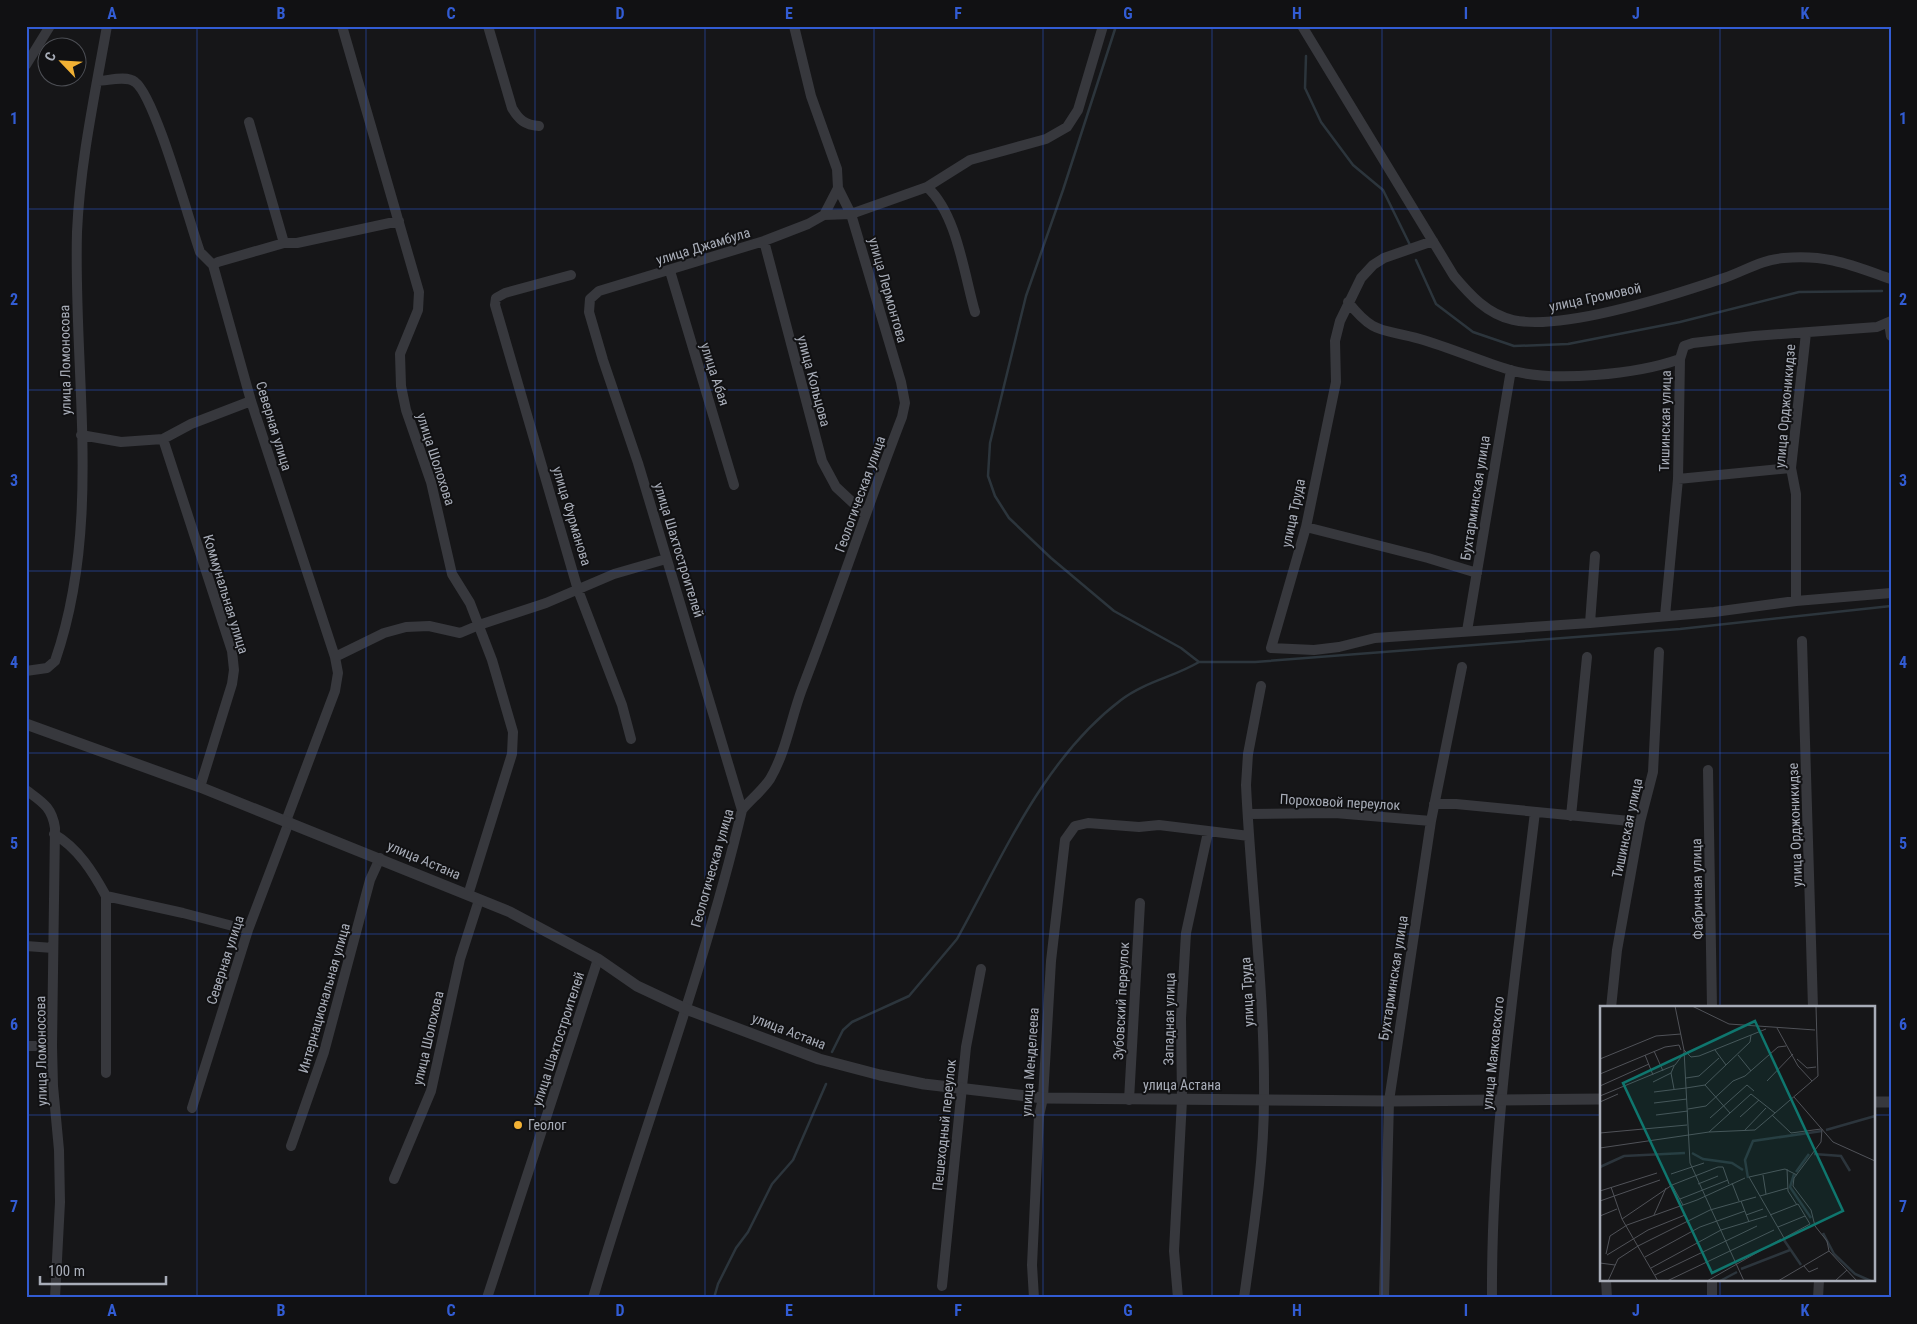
<svg xmlns="http://www.w3.org/2000/svg" width="1917" height="1324" font-family="'Roboto Condensed',sans-serif">
	<style>
		.lines { fill: none; stroke-linecap: round; stroke-linejoin: round }
		.stream { stroke: #2c353c; stroke-width: 2.5 }
		.minor { stroke: #37383d; stroke-width: 10 }
		.tertiary { stroke: #37383d; stroke-width: 11 }
		.grid { fill: none; stroke: #325cd3; stroke-width: 1; stroke-opacity: 0.55 }
		.poi-dot { fill: #f2b134; stroke: #111113; stroke-width: 2 }
		.labels { text-anchor: middle; stroke-width: 4; stroke-linejoin: round; paint-order: stroke }
		.street-label { font-size: 14px; fill: #a8adb8; stroke: #111113 }
		.poi-label { font-size: 14px; fill: #a8adb8; stroke: #111113; text-anchor: start }
		.inset-river { fill: none; stroke: #2c353c; stroke-width: 2.5 }
		.inset-road { fill: none; stroke: #505258; stroke-width: 1 }
		.view { fill: #0f766e; fill-opacity: 0.15; stroke: #0f766e; stroke-width: 2.5 }
		.inset-edge { fill: none; stroke: #a8adb8; stroke-width: 2.5 }
		.neatline { fill: none; stroke: #325cd3; stroke-width: 2 }
		.grid-label { font-size: 16px; text-anchor: middle; font-weight: bold; fill: #325cd3 }
	</style>
	<rect width="100%" height="100%" fill="#161618"/>
	<g class="lines">
		<!-- stream -->
		<path class="stream" d="M1116,26L1063,190L1026,296L990,443L988,476L995,496L1009,518L1051,558L1114,611L1181,648L1199,662H1255L1680,629L1891,606
			M1306,56L1305,88L1321,122L1353,165L1383,190L1410,245
			M1416,260L1436,304L1473,332L1514,346L1568,344L1680,322L1799,292L1882,291
			M832,1052L843,1030L852,1022L909,996L957,939C1003,856 1043,759 1121,700C1144,682 1174,677 1199,662
			M714,1298L718,1284L736,1248L748,1232L772,1184L793,1160L826,1084"/>
		<!-- minor -->
		<path class="minor" d="M342,26L419,292L418,310L400,354L401,386L406,410L431,482L452,574L470,603L492,660L513,732L512,754L468,895
			M488,26L512,108C519,120 525,125 539,126
			M1302,26L1454,276C1470,295 1487,314 1513,320C1563,331 1674,295 1724,278C1745,271 1760,260 1784,258C1827,254 1851,265 1891,279
			M26,65L50,26
			M97,81C108,81 126,75 135,82C155,96 189,221 200,252L213,265L251,401L335,657L338,673L335,691L286,821
			M249,122L284,243
			M927,187C957,214 964,274 975,312
			M824,215L851,214L927,187L970,160L1046,139L1067,127L1078,110L1103,26
			M764,241L822,461L836,487L865,514
			M1433,241L1384,258L1373,265L1361,278L1340,321L1335,341L1336,382L1306,527L1271,648L1314,650L1339,647L1375,638L1590,623L1714,612L1796,601L1891,593
			M213,265L218,262L284,243H297L399,221
			M670,271L734,485
			M571,275L505,293L496,298L495,305L578,590L622,705L631,739
			M1348,302C1375,336 1382,328 1420,339C1451,348 1480,361 1510,370C1553,383 1638,374 1680,359
			M1889,323L1891,336
			M81,435L121,442L163,439L191,424L251,401
			M163,439L232,651L234,670L232,684L200,787
			M1678,479L1791,468
			M1306,527L1428,558L1477,573
			M1796,601V494L1791,468L1806,333
			M1665,616L1678,479L1680,359L1684,346L1693,343L1754,336L1877,327L1891,321
			M1590,623L1595,556
			M1467,631L1511,370
			M1802,641L1813,1008
			M335,657L384,633L406,627L429,626L460,633L479,625L546,603L614,574L666,559
			M26,671L47,668L55,661C103,523 73,374 77,232C80,163 95,94 107,26
			M1708,770L1712,1008
			M26,790C42,802 52,807 55,828L52,1046L53,1086L59,1150L60,1202L55,1298
			M1434,804H1456L1640,822
			M742,810L638,463L603,360L589,312L590,299L599,291L764,241L808,224L824,215L838,188L837,169L811,96L794,26
			M1248,814L1335,813L1431,821
			M1571,816L1587,657
			M54,834C78,848 93,872 106,896V1073
			M106,896L183,913L248,930
			M26,946L53,948
			M1611,1008L1617,950L1640,822L1653,772L1659,652
			M26,1046H52
			M1129,1100L1140,903
			M192,1108L248,930L289,822
			M291,1146L324,1052L370,880L380,858
			M394,1179L431,1091L460,959L479,900
			M1606,1280L1607,1298
			M1712,1280V1298
			M942,1286L966,1047L981,969
			M487,1298L598,959
			M593,1298C641,1135 703,975 742,810C751,799 762,791 770,779C786,752 791,718 802,689C837,599 867,507 902,417L905,403L901,382L851,214L838,188
			M1034,1298L1032,1265L1039,1116L1043,1098L1051,961L1065,840L1075,826L1088,823L1139,827L1159,825L1249,836
			M1178,1298L1174,1251L1182,1100L1181,1018L1186,933L1208,832
			M1244,1298C1253,1232 1264,1165 1264,1098C1265,993 1251,890 1246,785L1248,754L1261,686
			M1384,1298L1389,1101L1431,821L1462,667
			M1492,1298C1491,1135 1516,973 1535,812
			M1818,1298L1819,1280"/>
		<!-- tertiary -->
		<path class="tertiary" d="M26,724L200,787L510,912L598,959L637,986L686,1009L819,1059L880,1075L924,1084L1043,1098L1389,1101L1601,1099
			M1873,1102H1891"/>
	</g>
	<!-- grid -->
	<path class="grid" d="M197,26V1298M366,26V1298M535,26V1298M705,26V1298M874,26V1298M1043,26V1298M1212,26V1298M1382,26V1298M1551,26V1298M1720,26V1008M26,209H1891M26,390H1891M26,571H1891M26,753H1891M26,934H1891M26,1115H1601M1873,1115H1891M1720,1280V1298"/>
	<!-- markers -->
	<circle class="poi-dot" cx="518" cy="1125" r="5"/>
	<g class="labels">
		<!-- street labels -->
		<g class="street-label">
			<text transform="translate(703 246) rotate(-17)" y="5">улица Джамбула</text>
			<text transform="translate(888 290) rotate(74)" y="5">улица Лермонтова</text>
			<text transform="translate(1595 297) rotate(-12)" y="5">улица Громовой</text>
			<text transform="translate(65 360) rotate(-91)" y="5">улица Ломоносова</text>
			<text transform="translate(715 374) rotate(72)" y="5">улица Абая</text>
			<text transform="translate(814 381) rotate(75)" y="5">улица Кольцова</text>
			<text transform="translate(1785 406) rotate(-85)" y="5">улица Орджоникидзе</text>
			<text transform="translate(1665 421) rotate(-89)" y="5">Тишинская улица</text>
			<text transform="translate(274 426) rotate(73)" y="5">Северная улица</text>
			<text transform="translate(436 459) rotate(72)" y="5">улица Шолохова</text>
			<text transform="translate(860 494) rotate(-70)" y="5">Геологическая улица</text>
			<text transform="translate(1475 498) rotate(-81)" y="5">Бухтарминская улица</text>
			<text transform="translate(1293 513) rotate(-78)" y="5">улица Труда</text>
			<text transform="translate(572 516) rotate(73)" y="5">улица Фурманова</text>
			<text transform="translate(679 550) rotate(73)" y="5">улица Шахтостроителей</text>
			<text transform="translate(226 594) rotate(73)" y="5">Коммунальная улица</text>
			<text transform="translate(1340 802) rotate(3)" y="5">Пороховой переулок</text>
			<text transform="translate(1795 825) rotate(-92)" y="5">улица Орджоникидзе</text>
			<text transform="translate(1627 828) rotate(-78)" y="5">Тишинская улица</text>
			<text transform="translate(424 860) rotate(23)" y="5">улица Астана</text>
			<text transform="translate(712 868) rotate(-74)" y="5">Геологическая улица</text>
			<text transform="translate(1697 889) rotate(-91)" y="5">Фабричная улица</text>
			<text transform="translate(225 960) rotate(-72)" y="5">Северная улица</text>
			<text transform="translate(1393 978) rotate(-81)" y="5">Бухтарминская улица</text>
			<text transform="translate(1247 992) rotate(-93)" y="5">улица Труда</text>
			<text transform="translate(324 998) rotate(-74)" y="5">Интернациональная улица</text>
			<text transform="translate(1121 1001) rotate(-87)" y="5">Зубовский переулок</text>
			<text transform="translate(1169 1019) rotate(-89)" y="5">Западная улица</text>
			<text transform="translate(789 1031) rotate(21)" y="5">улица Астана</text>
			<text transform="translate(428 1038) rotate(-77)" y="5">улица Шолохова</text>
			<text transform="translate(558 1039) rotate(-72)" y="5">улица Шахтостроителей</text>
			<text transform="translate(41 1051) rotate(-91)" y="5">улица Ломоносова</text>
			<text transform="translate(1493 1053) rotate(-84)" y="5">улица Маяковского</text>
			<text transform="translate(1030 1062) rotate(-86)" y="5">улица Менделеева</text>
			<text x="1182" y="1090">улица Астана</text>
			<text transform="translate(944 1125) rotate(-84)" y="5">Пешеходный переулок</text>
		</g>
		<!-- poi labels -->
		<g class="poi-label">
			<text x="528" y="1130">Геолог</text>
		</g>
	</g>
	<!-- overview -->
	<g transform="translate(1600 1006)">
		<rect width="275" height="275" fill="#161618"/>
		<path class="inset-river" d="M226,124L275,110M92,147L103,153L132,157L143,164M214,148L241,150L250,165M0,161L24,150L85,147M196,166L209,148M194,168L190,181L211,212M148,172L145,154L153,135L222,125M223,227L234,248L255,268L271,275M184,234L201,259M141,263L190,244M120,275L137,266"/>
		<path class="inset-road" d="M75,0L84,44L90,157L144,275M92,0L129,18L215,24M177,22L198,60L212,75M84,44L91,51L99,50L166,23M115,44L126,59M54,45L63,65M45,49L53,69M138,49L151,65M0,53L56,30L81,28M197,53L207,62L216,61M71,67L74,83M0,68L65,41L79,39L81,44M86,72L99,70L119,52M167,75L193,48M53,76L71,67L74,60M105,79L130,107M0,80L49,58M86,82L105,79L150,36L151,29M54,86L86,82M0,90L75,59L84,47M194,91L233,136L275,155M0,96L18,88M54,97L87,93M88,103L106,100L133,75L145,70L178,41L186,40M56,109L88,105M172,109L191,127L221,123M140,111L159,94M110,112L147,79L154,85M222,123L221,136L194,172L193,180L211,204L215,220L227,235L229,245L257,275M144,125L166,102M109,126L151,88L175,107L218,70L216,0M0,127L87,119M0,142L109,126L155,124L175,107M187,163L188,185L197,199M71,168L104,157M163,169L166,188M197,169L185,163L149,171L184,232L210,218M132,177L139,195M98,178L118,170M72,179L83,199M11,181L22,213L58,275M0,185L57,167M160,190L188,182M80,193L128,174M0,195L60,174M141,195L149,216M54,209L66,182M146,209L163,203M170,209L198,198L210,218M0,210L17,203M22,213L72,179L118,161H123L129,178M178,221L205,210M6,248L10,230L27,219L97,194L145,172M7,249L48,224L85,209M45,251L100,221L145,205M0,257L15,259M204,260L209,266L218,262M51,262L121,224L167,210M55,269L157,220M8,275L18,253L38,240L110,204L156,191M67,275L174,224M107,275L181,233M178,275L229,245M235,275L247,264"/>
		<path class="view" d="M155,15L243,205L112,267L23,77Z"/>
		<rect width="275" height="275" class="inset-edge"/>
	</g>
	<!-- border -->
	<rect width="1917" height="1324" fill="none" stroke="#111113" stroke-width="55"/>
	<!-- north arrow -->
	<g transform="translate(62 62) rotate(295)"><circle r="24" fill="#111113" stroke="#4d4f55"/>
	<path d="M0-4L9 19L0 12L-9 19Z" fill="#f2b134"/>
	<text y="-8" font-size="14" font-weight="bold" text-anchor="middle" fill="#a8adb8">С</text>
	</g>
	<!-- scale -->
	<path d="M40 1276v8h126v-8" fill="none" stroke="#a8adb8" stroke-width="2.5"/>
	<text x="48" y="1276" font-size="15" fill="#a8adb8" stroke="#111113" stroke-width="4" paint-order="stroke">100 m</text>
	<rect x="28" y="28" width="1862" height="1268" class="neatline"/>
	<g class="grid-label">
		<text x="112" y="19">A</text>
		<text x="281" y="19">B</text>
		<text x="451" y="19">C</text>
		<text x="620" y="19">D</text>
		<text x="789" y="19">E</text>
		<text x="958" y="19">F</text>
		<text x="1128" y="19">G</text>
		<text x="1297" y="19">H</text>
		<text x="1466" y="19">I</text>
		<text x="1636" y="19">J</text>
		<text x="1805" y="19">K</text>
		<text x="14" y="124">1</text>
		<text x="1903" y="124">1</text>
		<text x="14" y="305">2</text>
		<text x="1903" y="305">2</text>
		<text x="14" y="486">3</text>
		<text x="1903" y="486">3</text>
		<text x="14" y="668">4</text>
		<text x="1903" y="668">4</text>
		<text x="14" y="849">5</text>
		<text x="1903" y="849">5</text>
		<text x="14" y="1030">6</text>
		<text x="1903" y="1030">6</text>
		<text x="14" y="1212">7</text>
		<text x="1903" y="1212">7</text>
		<text x="112" y="1316">A</text>
		<text x="281" y="1316">B</text>
		<text x="451" y="1316">C</text>
		<text x="620" y="1316">D</text>
		<text x="789" y="1316">E</text>
		<text x="958" y="1316">F</text>
		<text x="1128" y="1316">G</text>
		<text x="1297" y="1316">H</text>
		<text x="1466" y="1316">I</text>
		<text x="1636" y="1316">J</text>
		<text x="1805" y="1316">K</text>
	</g>
</svg>
